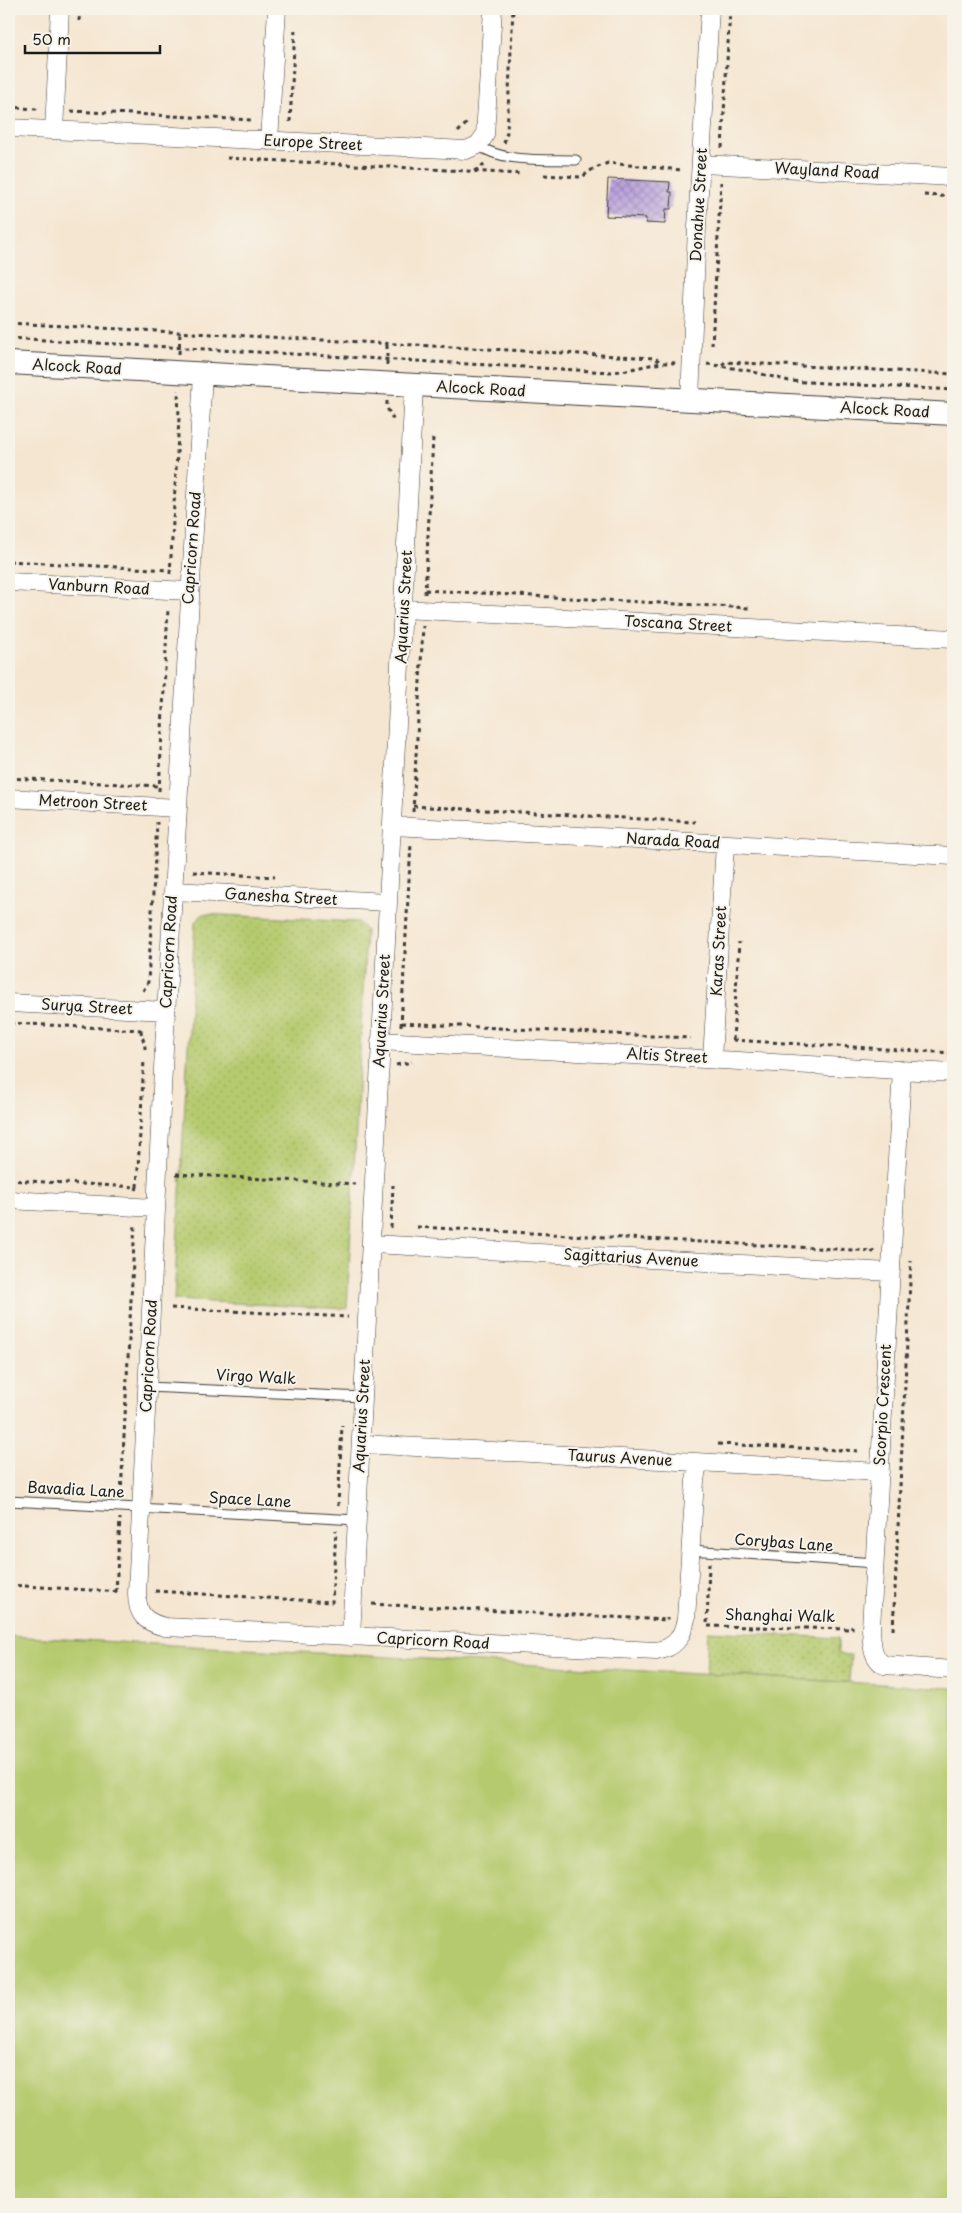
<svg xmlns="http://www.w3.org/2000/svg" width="962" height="2213" font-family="'Playpen Sans',sans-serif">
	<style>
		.grass { fill: #b5ca6e; stroke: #687345 }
		.park { fill: url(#park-dots); stroke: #687345 }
		.building { fill: url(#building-cross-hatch) }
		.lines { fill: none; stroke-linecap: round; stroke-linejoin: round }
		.service-casing { stroke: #3d3a37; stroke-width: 11 }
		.minor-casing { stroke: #3d3a37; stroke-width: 19 }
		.tertiary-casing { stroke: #3d3a37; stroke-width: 24 }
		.path { stroke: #3d3a37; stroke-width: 3; stroke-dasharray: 4 4; stroke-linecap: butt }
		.service { stroke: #fff; stroke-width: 9 }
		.minor { stroke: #fff; stroke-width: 18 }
		.tertiary { stroke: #fff; stroke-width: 22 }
		.labels { text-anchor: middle; stroke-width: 4; stroke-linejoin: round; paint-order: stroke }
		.street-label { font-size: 15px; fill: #1c1c1c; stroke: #f7f3e8 }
	</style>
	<defs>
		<pattern id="park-dots" width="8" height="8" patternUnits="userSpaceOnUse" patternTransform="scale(1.25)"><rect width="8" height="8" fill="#b5ca6e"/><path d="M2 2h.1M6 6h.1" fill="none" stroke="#9bad5f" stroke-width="1.8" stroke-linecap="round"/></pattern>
		<pattern id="building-cross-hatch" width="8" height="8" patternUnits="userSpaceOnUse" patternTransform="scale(1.25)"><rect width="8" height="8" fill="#baa1dd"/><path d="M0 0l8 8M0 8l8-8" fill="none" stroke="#9682b2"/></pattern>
	</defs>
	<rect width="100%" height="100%" fill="#f7f3e8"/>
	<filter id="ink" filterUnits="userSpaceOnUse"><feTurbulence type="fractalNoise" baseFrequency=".02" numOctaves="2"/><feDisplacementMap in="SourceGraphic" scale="10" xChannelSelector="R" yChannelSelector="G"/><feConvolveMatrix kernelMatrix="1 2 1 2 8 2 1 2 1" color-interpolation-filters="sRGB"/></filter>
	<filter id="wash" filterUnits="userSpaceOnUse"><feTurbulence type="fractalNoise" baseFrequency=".0096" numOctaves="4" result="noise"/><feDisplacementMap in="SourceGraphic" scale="20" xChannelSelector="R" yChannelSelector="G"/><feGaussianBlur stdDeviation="1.12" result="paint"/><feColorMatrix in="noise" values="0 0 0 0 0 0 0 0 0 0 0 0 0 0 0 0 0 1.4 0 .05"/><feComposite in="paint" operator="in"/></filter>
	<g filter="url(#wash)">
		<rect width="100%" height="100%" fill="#f5e6d1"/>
		<!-- grass -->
		<path class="grass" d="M9,1636L953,1688V2204H9Z"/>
		<!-- park -->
		<path class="park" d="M203,914L358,922L366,930L347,1309L174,1300L195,922Z
			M708,1631L838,1638V1654L851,1655L849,1682L706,1674Z"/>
		<g id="blocks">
			<!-- building -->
			<path class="building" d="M608,179L670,182L669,192H672L671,209H666L665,224L646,223V218L606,216Z"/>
		</g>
	</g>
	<g filter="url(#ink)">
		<use href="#blocks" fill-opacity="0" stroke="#3d3a37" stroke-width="1"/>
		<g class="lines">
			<defs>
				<path id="service" d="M478,145C502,163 546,159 576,160
					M147,1387L363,1397
					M9,1501L357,1520
					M690,1550L875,1563"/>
				<path id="minor" d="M9,128L466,150L478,145L485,135L493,9
					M54,130L60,9
					M269,141L277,9
					M702,164L953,177
					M203,374L164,1049L137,1593C137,1615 145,1622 165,1627L656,1651C675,1648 682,1638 686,1619L695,1481L698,1463
					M690,400L697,227L710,9
					M9,582L189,591
					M403,609L953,639
					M9,798L177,808
					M393,826L953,856
					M173,891L388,902
					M9,1003L166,1011
					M380,1041L953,1073
					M712,1059L725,844
					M902,1070L871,1628C872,1642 871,1657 884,1665L953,1670
					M9,1200L155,1208
					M372,1244L890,1272
					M361,1444L880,1472
					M351,1637L414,386"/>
				<path id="tertiary" d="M9,363L953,414"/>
			</defs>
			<!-- service casing -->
			<use href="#service" class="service-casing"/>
			<!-- minor casing -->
			<use href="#minor" class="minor-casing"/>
			<!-- tertiary casing -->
			<use href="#tertiary" class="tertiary-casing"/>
			<!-- path -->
			<path class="path" d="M79,21L80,9
				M9,107L36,109V107
				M71,111L252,120
				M290,122L295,29
				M458,132L468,122
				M504,143L507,132L513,9
				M722,148L730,9
				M227,158L522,174
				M474,171L486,164
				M544,175L582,177L593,169L608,163L682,170
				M924,195L953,197
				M9,323L655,358L659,361
				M9,338L611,372C633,371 653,361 676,363
				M712,345L721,182
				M179,354L180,332
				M707,364L746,370L789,381L953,390
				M387,365V343
				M722,365L725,362L953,374
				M387,401V408L394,421
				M9,561L170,570
				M170,574L179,418L178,390
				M425,590L750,608
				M425,594L433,438
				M9,778L159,786
				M159,791L168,608
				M413,806L695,822
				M413,812L423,626
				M193,872L275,877
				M143,991L148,982L157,822
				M10,1023L141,1030V1027
				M402,1023L690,1038
				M401,1026L411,843
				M141,1030C141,1037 145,1041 145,1049
				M733,1040L953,1053
				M733,1040L739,942
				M396,1065L412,1062
				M176,1174L355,1184
				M9,1180L137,1187L136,1190
				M137,1187L144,1060
				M417,1227L873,1251L872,1253
				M391,1228L393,1185
				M171,1308L348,1317
				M718,1444L861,1451
				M121,1494L135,1223
				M338,1506L342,1425
				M709,1563L707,1626L852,1629V1626
				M9,1585L120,1592
				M155,1591L332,1602L336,1530
				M116,1592L120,1518
				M372,1604L667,1620V1618
				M893,1630L911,1261"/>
			<!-- service -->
			<use href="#service" class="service"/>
			<!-- minor -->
			<use href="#minor" class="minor"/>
			<!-- tertiary -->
			<use href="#tertiary" class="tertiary"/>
		</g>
	</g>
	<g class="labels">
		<!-- street labels -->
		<g class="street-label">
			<text transform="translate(313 143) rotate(3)" y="5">Europe Street</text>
			<text transform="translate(827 171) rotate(3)" y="5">Wayland Road</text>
			<text transform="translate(699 205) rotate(-87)" y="5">Donahue Street</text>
			<text transform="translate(77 367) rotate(3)" y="5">Alcock Road</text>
			<text transform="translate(481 389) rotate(3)" y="5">Alcock Road</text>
			<text transform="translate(885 410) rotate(3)" y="5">Alcock Road</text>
			<text transform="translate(192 548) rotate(-86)" y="5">Capricorn Road</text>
			<text transform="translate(99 587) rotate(3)" y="5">Vanburn Road</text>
			<text transform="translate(404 607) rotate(-87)" y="5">Aquarius Street</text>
			<text transform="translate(678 624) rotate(3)" y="5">Toscana Street</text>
			<text transform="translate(93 803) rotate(3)" y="5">Metroon Street</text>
			<text transform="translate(673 841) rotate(3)" y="5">Narada Road</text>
			<text transform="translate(281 897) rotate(3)" y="5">Ganesha Street</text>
			<text transform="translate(719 951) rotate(-87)" y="5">Karas Street</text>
			<text transform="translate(169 952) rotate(-87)" y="5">Capricorn Road</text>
			<text transform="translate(87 1007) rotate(3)" y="5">Surya Street</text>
			<text transform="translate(382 1011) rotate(-87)" y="5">Aquarius Street</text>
			<text transform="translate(667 1056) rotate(3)" y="5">Altis Street</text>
			<text transform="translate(631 1258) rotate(3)" y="5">Sagittarius Avenue</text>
			<text transform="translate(149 1356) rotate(-87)" y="5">Capricorn Road</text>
			<text transform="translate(256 1377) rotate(3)" y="5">Virgo Walk</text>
			<text transform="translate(883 1405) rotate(-87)" y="5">Scorpio Crescent</text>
			<text transform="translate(362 1416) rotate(-87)" y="5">Aquarius Street</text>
			<text transform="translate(620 1458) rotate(3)" y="5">Taurus Avenue</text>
			<text transform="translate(76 1490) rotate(3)" y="5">Bavadia Lane</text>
			<text transform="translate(250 1500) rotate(3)" y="5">Space Lane</text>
			<text transform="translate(784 1543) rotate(4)" y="5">Corybas Lane</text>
			<text transform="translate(780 1616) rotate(1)" y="5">Shanghai Walk</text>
			<text transform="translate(433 1641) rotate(3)" y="5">Capricorn Road</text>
		</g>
	</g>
	<!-- margin -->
	<rect width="962" height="2213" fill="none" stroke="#f7f3e8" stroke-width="30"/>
	<!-- scale -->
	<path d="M25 45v8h135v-8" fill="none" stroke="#1c1c1c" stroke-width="2.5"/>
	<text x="32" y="45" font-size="15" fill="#1c1c1c" stroke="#f7f3e8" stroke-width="4" paint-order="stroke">50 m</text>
</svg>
